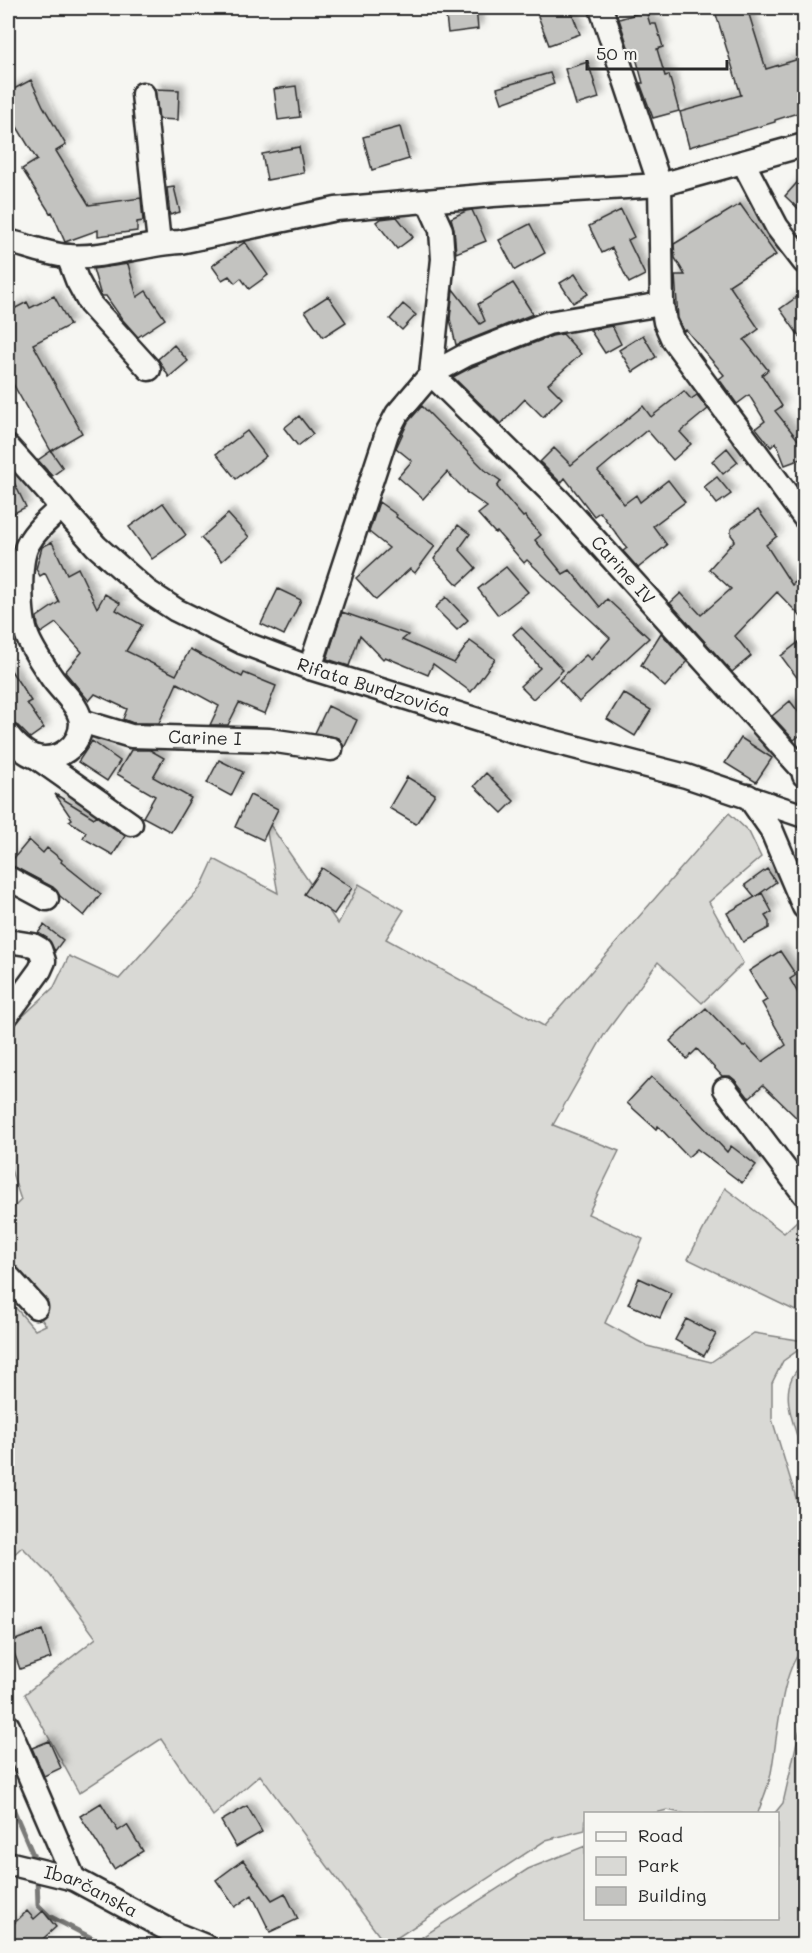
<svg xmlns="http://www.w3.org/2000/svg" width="812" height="1953" font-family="Mali,sans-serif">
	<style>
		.green { fill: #d9d9d5; stroke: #828280; stroke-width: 1.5 }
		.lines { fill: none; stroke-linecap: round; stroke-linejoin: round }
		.stream { stroke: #7a7a78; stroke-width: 5 }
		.building { fill: #c3c3c0; stroke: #2b2b2b; stroke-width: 1.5; filter: url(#shadow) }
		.minor-casing { stroke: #2b2b2b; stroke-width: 27 }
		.minor { stroke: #f6f6f2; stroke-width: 22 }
		.labels { text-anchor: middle; stroke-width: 4.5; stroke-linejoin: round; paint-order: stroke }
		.street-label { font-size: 18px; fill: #2b2b2b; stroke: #f6f6f2 }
	</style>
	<defs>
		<filter id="shadow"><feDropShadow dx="5.5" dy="-5.5" stdDeviation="3" flood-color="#0004"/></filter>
	</defs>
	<rect width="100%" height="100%" fill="#f6f6f2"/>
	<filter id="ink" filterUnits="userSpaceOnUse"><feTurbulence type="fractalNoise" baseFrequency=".0167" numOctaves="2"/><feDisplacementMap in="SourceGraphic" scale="12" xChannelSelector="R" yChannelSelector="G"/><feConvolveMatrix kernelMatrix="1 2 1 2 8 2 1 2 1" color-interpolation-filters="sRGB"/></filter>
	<g filter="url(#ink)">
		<!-- green -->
		<path class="green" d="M729,813L749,832L761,857L709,902L743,963L702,1003L658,962L604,1035L553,1125L619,1151L588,1214L643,1239L605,1323L647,1346L711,1362L754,1333L804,1341V1346L783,1361L772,1383V1419L804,1524V1649C780,1666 777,1748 770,1778C767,1790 762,1801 758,1813L756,1814H686L667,1810L652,1814H586L585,1830L546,1840L386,1945L260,1775L213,1816L161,1739L79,1793L25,1694L96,1638L50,1575L22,1547L8,1560V1299L35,1330L46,1325L8,1277V1213L21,1200L8,1161V1030L54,987L69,956L119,979L201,887L214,859L278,893L264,816L338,924L359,884L404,910L386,939L544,1026Z
			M725,1188L784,1233L800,1218L804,1223V1315L688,1259Z
			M804,1364V1457C796,1429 773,1385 804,1364Z
			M804,1711V1945H425L422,1937L528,1869L585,1846L586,1918H778V1814L775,1813L783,1803Z"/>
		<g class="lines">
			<!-- stream -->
			<path class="stream" d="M8,1797L37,1864
				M37,1877L38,1905L49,1916L107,1946"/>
		</g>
		<!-- building -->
		<path class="building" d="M445,8H476L478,29L448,33Z
			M535,8H570L580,34L549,45Z
			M714,8H747L766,69L802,58L804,68V111L775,120V122L689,147L680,112L741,95Z
			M646,11L650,24H656L663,47L657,49L665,76L669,75L679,111L653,118L640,83H643L635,54L631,56L619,19Z
			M588,62L599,98L576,105L565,69Z
			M550,73L554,84L502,103L497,88Z
			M31,80L43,106L66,145L56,151L89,205L141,198L143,221L137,222V231L98,236V230L65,242L52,212L50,213L22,169L37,160L8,112V92Z
			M296,86L300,117L278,120L274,89Z
			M155,89L179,90L178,120L159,119Z
			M400,127L409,159L372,170L363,137Z
			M299,147L304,173L267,180L262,154Z
			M804,175V214L785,196Z
			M174,187L180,212L170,215L167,188Z
			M740,204L776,255L729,285L759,329L744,340L768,370L762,375L782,406L775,411L799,441L804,438V458L785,465L776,442L771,447L756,428L765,421L749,395L737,404L719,379L724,375L686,330L684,331L678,318L675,275H685L675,258L674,244Z
			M472,210L486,241L456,253L454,229L451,218L466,211Z
			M621,210L634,237L628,240L645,275L629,283L612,248L602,253L589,226Z
			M397,217L413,237L397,249L376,222L380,219Z
			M530,224L545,253L515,270L499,240Z
			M245,242L268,275L249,289L241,278L235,283L229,276L222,280L212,266Z
			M128,264L137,297L146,291L165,319L138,337L122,319L106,296H101L93,269Z
			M575,274L588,294L573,303L560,283Z
			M513,283L533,314L456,345L450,319L453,289L480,324L485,321L478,304Z
			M804,292V343L780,309Z
			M54,296L70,325L33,344L82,433L51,451L8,375V312L27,302L30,308Z
			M328,296L346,322L323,337L305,311Z
			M403,304L416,315L402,330L390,319Z
			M612,326L621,344L605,353L590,330Z
			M563,334L581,354L548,384L562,398L543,417L525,399L501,424L453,377L472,367L552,336Z
			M643,335L656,357L633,372L619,350Z
			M174,345L188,361L169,377L158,359Z
			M684,391L691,399L697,395L708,409L680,432L691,444L673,460L647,430L598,471L624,504L636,495L640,502L668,480L685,502L653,526L667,545L638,568L623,551L627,548L600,512L594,516L565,478L561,483L540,462L554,448L571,465L643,406L651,417Z
			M422,406L485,470L501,481L497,487L523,517L525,516L541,535L535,540L563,574L570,570L600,607L607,599L649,638L579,702L559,680L586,655L591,660L610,638L527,560L524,563L497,532L495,533L478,514L487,507L466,492V491L447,472L423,499L398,477L412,461L396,448L408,422Z
			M299,416L313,434L298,446L284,428Z
			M247,431L266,456L236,479L216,454Z
			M727,448L738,462L723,474L712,461Z
			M51,451L63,468L52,476L38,460Z
			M8,470L26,507L8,516Z
			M717,477L731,494L717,504L704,487Z
			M379,502L397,515L396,517L435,546L415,573L410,569L376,600L356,578L389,548L369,532Z
			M163,503L186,535L152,559L129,527Z
			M758,510L777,536L766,545L792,585L804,573V620L777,592L735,636L751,656L732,672L670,603L681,593L701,615L731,589L709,569L735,540L731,535V529Z
			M228,514L249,537L222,561L201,538Z
			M458,525L470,534L459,549L476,568L458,585L434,559Z
			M52,542L67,574L78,568L97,608L105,594L120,603L116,610L142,625L126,651L176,675L190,649L242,677L244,673L276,686L265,714L239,703L228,725H210L219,706L177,683L159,723H133L123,719L127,709L95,694L89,701L65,672L82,652L56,623L41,633L38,626L37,617L59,602L45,573L40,576L36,569L42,547Z
			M506,567L528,592L498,615L478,589Z
			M278,589L301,600L284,635L261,624Z
			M446,597L468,620L457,630L435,608Z
			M342,612L408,635L402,640L454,663L470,641L495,659L471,692L433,664L428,675L385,657L383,659L360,635L349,666L327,659Z
			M521,627L563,670L533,699L520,686L540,668L513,634Z
			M661,633L687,662L665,687L641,665Z
			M804,638V687L781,656Z
			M8,666L31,701L27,703L44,728L30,738L18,726L8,722Z
			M623,693L651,710L635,736L607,719Z
			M790,701L804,719V732L794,740L772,716Z
			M328,706L357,720L344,748L339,738L315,733Z
			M741,738L772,758L756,782L725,763Z
			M92,741L120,761L107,781L78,762Z
			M131,750H150L164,758L153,777L191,798L171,832L143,817L155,796L117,774Z
			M219,760L243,772L231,796L207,783Z
			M486,773L514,801L502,813L474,786Z
			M407,777L435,794L416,824L389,808Z
			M55,794L94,818L96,816L125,836L113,855L83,838L86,832L69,821L72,819Z
			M250,795L278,809L263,840L235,827Z
			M29,840L43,853L47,848L62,860L61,862L101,894L84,916L60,896L53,887L9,864Z
			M322,868L352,888L334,914L304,894Z
			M767,869L776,882L755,897L745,885Z
			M762,893L772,912L765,916L769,922V928L743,942L727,913Z
			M44,925L63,940L55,951L47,938L38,933Z
			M780,951L796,975L790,979L804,1004V1125L763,1085L749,1098L735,1080L730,1076H722L697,1049L687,1059L670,1041L706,1008L743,1047L746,1045L762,1062L786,1045L762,1003L767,1000L749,971Z
			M651,1077L678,1100L727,1152L731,1146L756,1165L742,1183L697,1149L688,1157L658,1126L656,1129L627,1103Z
			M639,1278L671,1293L660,1318L628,1304Z
			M686,1319L716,1334L704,1356L675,1340Z
			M42,1630L51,1658L20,1669L10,1642Z
			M49,1741L61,1768L44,1776L32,1748Z
			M101,1803L118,1831L127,1825L143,1851L114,1869L80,1816Z
			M247,1806L262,1832L236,1847L221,1821Z
			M243,1860L272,1900L285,1893L298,1919L270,1932L252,1895L235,1907L216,1880Z
			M27,1911L34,1919L43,1911L56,1927L35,1946H16L8,1936V1929Z"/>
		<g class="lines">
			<defs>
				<g id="minor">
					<path d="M601,8L660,185L662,304L665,322L673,340L804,517"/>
					<path d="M143,94L159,243"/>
					<path d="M743,162L777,227L804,262"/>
					<path d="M8,241C27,246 47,254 67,256C104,259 143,244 180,242L336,209L493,195L660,185L804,145"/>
					<path d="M68,256L77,280L90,304L149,369"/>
					<path id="s1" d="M662,304L548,323L466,355L431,374L561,502L803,770L804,775"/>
					<path id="s2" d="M8,447L96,546L147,591L176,610L241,642L310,668L520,733L686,776L804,816"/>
					<path d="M310,668L387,433L397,414L431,374L443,259L441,230L428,201"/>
					<path id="s3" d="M81,721L131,736L269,740L331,749"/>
					<path d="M8,735C14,743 25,754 36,757C58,762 81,746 81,723C80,706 61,691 52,678C43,665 34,652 28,638C20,619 18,562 28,544C36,529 50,518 62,507"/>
					<path d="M36,757L131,824"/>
					<path d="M748,796L771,829L804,907"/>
					<path d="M8,878L47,899"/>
					<path d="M8,941L33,945L40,949L44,961L40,970L8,1014"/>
					<path d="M725,1089L804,1194"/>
					<path d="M8,1276L36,1307"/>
					<path d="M8,1726L74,1879"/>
					<path id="s4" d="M8,1863L74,1879L178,1935L205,1946"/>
				</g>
			</defs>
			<!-- minor casing -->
			<use href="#minor" class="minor-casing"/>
			<!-- minor -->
			<use href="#minor" class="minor"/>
		</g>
	</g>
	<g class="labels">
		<!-- street labels -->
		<g class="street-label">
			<text dy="6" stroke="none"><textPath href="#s1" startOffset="518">Carine IV</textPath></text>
			<text dy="6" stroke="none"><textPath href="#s2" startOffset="448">Rifata Burdzovića</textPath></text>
			<text dy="6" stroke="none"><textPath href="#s3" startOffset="126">Carine I</textPath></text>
			<text dy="6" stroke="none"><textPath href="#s4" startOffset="88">Ibarčanska</textPath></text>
		</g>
	</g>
	<!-- margin -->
	<rect width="812" height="1953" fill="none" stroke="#f6f6f2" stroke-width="30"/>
	<rect x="15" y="15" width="782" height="1923" fill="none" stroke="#2b2b2b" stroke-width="2" filter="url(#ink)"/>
	<!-- legend -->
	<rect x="584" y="1812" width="195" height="108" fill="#f6f6f2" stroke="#a5a5a2" stroke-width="1.5"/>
	<rect x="596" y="1832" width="30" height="9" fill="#f6f6f2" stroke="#a5a5a2" stroke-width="1.5"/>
	<text x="638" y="1842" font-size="18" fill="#2b2b2b">Road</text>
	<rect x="596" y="1857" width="30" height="18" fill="#d9d9d5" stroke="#a5a5a2" stroke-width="1.5"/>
	<text x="638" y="1872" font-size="18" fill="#2b2b2b">Park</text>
	<rect x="596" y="1887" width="30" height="18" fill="#c3c3c0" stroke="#a5a5a2" stroke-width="1.5"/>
	<text x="638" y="1902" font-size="18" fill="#2b2b2b">Building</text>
	<!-- scale -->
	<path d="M587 60v9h140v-9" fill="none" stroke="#2b2b2b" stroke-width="3"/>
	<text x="596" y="60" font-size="18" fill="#2b2b2b" stroke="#f6f6f2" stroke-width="4.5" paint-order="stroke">50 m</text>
</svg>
